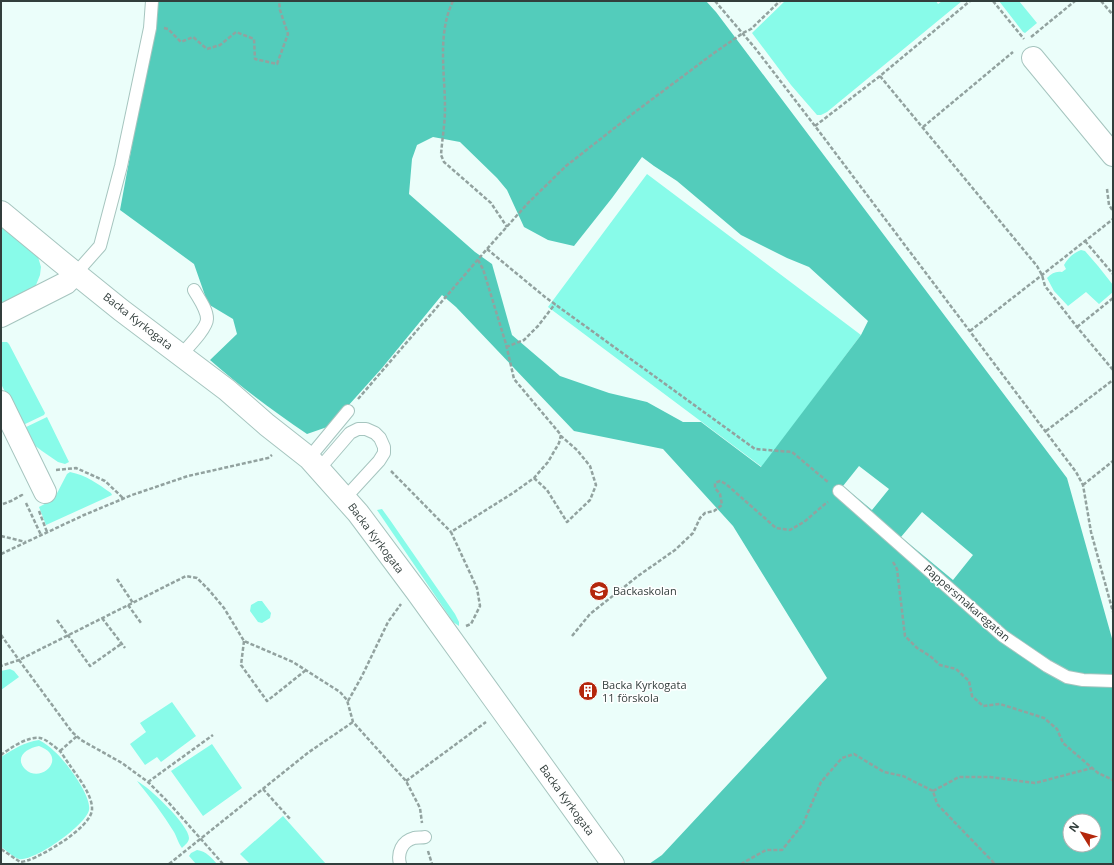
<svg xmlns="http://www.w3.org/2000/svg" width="1114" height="865" font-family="'Open Sans',sans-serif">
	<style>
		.green { fill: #88fbe9; fill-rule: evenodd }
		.forest { fill: #53ccbb; fill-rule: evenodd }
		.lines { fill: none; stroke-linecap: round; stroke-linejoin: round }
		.service-casing { stroke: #a6c5bf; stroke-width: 14 }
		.minor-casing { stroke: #a6c5bf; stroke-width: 24 }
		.path { stroke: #92a29f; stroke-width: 2.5; stroke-dasharray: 4 2; stroke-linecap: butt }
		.service { stroke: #fff; stroke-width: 12 }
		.minor { stroke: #fff; stroke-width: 22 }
		.labels { text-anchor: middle; stroke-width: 3; stroke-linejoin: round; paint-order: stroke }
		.street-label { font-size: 11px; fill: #323e3c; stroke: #fff }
		.poi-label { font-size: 11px; fill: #323e3c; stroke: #fff; text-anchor: start }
	</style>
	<rect width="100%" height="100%" fill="#ebfefa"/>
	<!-- green -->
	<path class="green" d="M785,1H936L938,4L942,1H962L827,112L821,115H817L791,85L752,33Z
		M999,1H1019L1037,23L1025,33L1023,32Z
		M647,174L861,335L762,467L548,307Z
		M1,225L33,250L38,257L41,267L40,275L36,285L30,291L1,305Z
		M1081,250L1085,251L1098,266L1113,285V292L1099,304L1086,292L1068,306L1054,291L1047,278C1052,273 1056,271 1062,272L1066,269L1064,265C1068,258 1073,253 1081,250Z
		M1,342H7L9,344L45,413L44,415L21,426L17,415L1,384Z
		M47,417L69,462L65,464L58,462L42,451L29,441L22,429Z
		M70,472C86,475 98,484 111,493L112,495L46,525L39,507L54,499L67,474Z
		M382,509L390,520L455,614L459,622V626L453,622L449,616L377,510Z
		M258,601H262L271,613L270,618L262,623L258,622L250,611L251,605Z
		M10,669L14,671L19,677L1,690V671Z
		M172,702L196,736L161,762L157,757L145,765L130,744L146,732L140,723Z
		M39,740C45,743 50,747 54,751C65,760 92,796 89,810C86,825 34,862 19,859C12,857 6,850 1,847V757C14,749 24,742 39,740ZM39,746C69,757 41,785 25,769C14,757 27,748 39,746Z
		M212,744L242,788L203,816L171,771Z
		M137,781C149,787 189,825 189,838C189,842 185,845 182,848C178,843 177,837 174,832C163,814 150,797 137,781Z
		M283,816L326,864H250L240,854Z
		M197,850C206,851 212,858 217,864H196L189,856L191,853Z"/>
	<!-- forest -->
	<path class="forest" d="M157,1H706L716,12L1067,478L1113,642V864H649L662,855L827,678L733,526L663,449L574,431L456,307L442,295L382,368L330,426L307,434C273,411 241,387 210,360L237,334L233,319L208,304L194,264L120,210L153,31ZM433,137L460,142L497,178L507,190L524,227L548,240L574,246L612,198L642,157L654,166L677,181L741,235L787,258L809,267L868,321L861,335L761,467L701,422H683L647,402L609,393L560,376L512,335L492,264L475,252L409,194L412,159L417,145ZM859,466L889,489L872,510L843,486ZM922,512L973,555L953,580L901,537ZM1070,821H1094V845H1070Z"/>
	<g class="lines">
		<defs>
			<path id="service" d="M76,273L100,246L121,166L150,28L152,1
				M181,355C188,347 207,328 207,319C207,309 199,299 194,290
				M309,458L348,411
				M319,469L350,433L358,429H366L375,433L380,438L384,447V453L379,461L345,498
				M839,491L1003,636L1047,666L1067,677L1083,680L1113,681
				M400,864C397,853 402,841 414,838C417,837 422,838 425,837"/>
			<path id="minor" d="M1033,58L1113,155
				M1,212L59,260L121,310L227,390L267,425L309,458L358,513L417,592L613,864
				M1,316L66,283L76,273
				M1,402L45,492"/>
		</defs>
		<!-- service casing -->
		<use href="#service" class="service-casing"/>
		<!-- minor casing -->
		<use href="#minor" class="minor-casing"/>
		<!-- path -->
		<path class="path" d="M453,1C437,34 445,73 445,108C445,124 442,140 441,155L444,162L491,203L507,227
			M715,1L755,48L815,126L1076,472L1083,485L1091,532L1113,612
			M993,1L1024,39
			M1101,1L1113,15
			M164,28L168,29L181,42L193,37L207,49L220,45L236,32L254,39L255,59L277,64L288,34L280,10L279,1
			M1031,37L1075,1
			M880,76L1037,266L1042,275L1045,286L1077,327L1113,370
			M815,126L880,76L970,1
			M923,127L1013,52
			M1107,189L1109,205L1113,211
			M1085,241L1113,274
			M487,249L545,297L755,449L792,452L828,482
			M1077,327L1113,298
			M970,331L1042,275L1113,219
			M506,347L524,340L538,326L555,304
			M358,399L487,249L528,203L566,166L635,112L714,53L743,33L751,29L780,1
			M1046,431L1113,380
			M56,470L76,468L105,481L124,499
			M391,471L451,532
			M534,478L547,490L567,522L590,500L596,485L590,466L577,450L561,436
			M1083,485L1113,461
			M26,503L41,535
			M3,504L11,501L22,495L23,497
			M39,511L47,532
			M1,536L26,542
			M1,554L84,515L132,495L188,476L268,458L272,455
			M893,562L897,569L905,636L917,648L930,656L940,665L956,669L969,681L972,696L983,706L1000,704L1044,718L1057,729L1063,743L1098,773L1113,780
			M117,579L133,603
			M128,605L141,623
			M102,618L125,648
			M57,620L90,666L121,644
			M466,626L471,624L480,606L477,588L451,532L513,493L534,478L548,462L559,443L561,435L514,379L506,344L483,269L478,260
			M1,635L19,660L1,666
			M572,636L590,614L638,576L675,550L693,533L700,518L705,513L714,511L722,505L720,494L715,488V483L720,481L726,484L776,528L790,530L804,522L825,504L828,502
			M244,641L241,665L267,701L306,670
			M348,701L362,676L388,622L401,604
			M60,751L77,736
			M1,755C10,748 28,736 40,738C46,739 55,747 60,751C63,755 66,760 69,764C77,776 93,795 92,810C90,828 45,854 29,860C26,861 22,862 20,862L1,849
			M406,781L486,722
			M148,782L213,735
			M263,789L291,820
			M933,791L959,777H990L1035,783L1092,768
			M428,851L432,864
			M169,864L309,752L353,722
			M223,864L169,803L148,782L122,763L81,740L72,732L19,660L186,576L197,578L209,590L224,608L244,641L293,662L340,692L347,700L353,722L406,781L420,808L422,823
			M741,864L766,850H782L803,824L821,782L842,758L854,754L884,772L903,776L933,791L937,804L995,864"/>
		<!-- service -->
		<use href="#service" class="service"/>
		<!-- minor -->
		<use href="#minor" class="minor"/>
	</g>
	<!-- icons -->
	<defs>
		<symbol id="school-disc" viewBox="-11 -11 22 22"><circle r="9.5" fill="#b4270c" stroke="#fff"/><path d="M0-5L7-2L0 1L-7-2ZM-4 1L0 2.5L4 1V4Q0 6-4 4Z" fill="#fff"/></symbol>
		<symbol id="building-disc" viewBox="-11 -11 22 22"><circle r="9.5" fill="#b4270c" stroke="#fff"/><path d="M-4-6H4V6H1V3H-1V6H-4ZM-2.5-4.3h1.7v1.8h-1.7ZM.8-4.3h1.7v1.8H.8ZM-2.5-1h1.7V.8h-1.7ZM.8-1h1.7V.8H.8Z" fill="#fff"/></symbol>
	</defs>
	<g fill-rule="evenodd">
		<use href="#school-disc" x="588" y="580" width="22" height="22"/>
		<use href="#building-disc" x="577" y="680" width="22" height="22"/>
	</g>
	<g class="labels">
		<!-- street labels -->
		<g class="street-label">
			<text transform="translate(138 321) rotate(38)" y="4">Backa Kyrkogata</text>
			<text transform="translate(376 538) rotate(53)" y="4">Backa Kyrkogata</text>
			<text transform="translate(967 603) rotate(41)" y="4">Pappersmakaregatan</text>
			<text transform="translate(567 800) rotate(54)" y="4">Backa Kyrkogata</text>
		</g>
		<!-- poi labels -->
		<g class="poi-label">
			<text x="613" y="595">Backaskolan</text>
			<text x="602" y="689">Backa Kyrkogata<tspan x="602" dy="13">11 förskola</tspan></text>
		</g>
	</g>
	<!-- border -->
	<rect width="1114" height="865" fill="none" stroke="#323e3c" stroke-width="4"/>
	<!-- north arrow -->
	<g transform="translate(1082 833) rotate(307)"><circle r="19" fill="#ffffff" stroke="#adb2b1"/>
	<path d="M0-3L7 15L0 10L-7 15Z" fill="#b4270c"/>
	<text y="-6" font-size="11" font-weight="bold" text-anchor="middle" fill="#323e3c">N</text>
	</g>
</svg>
